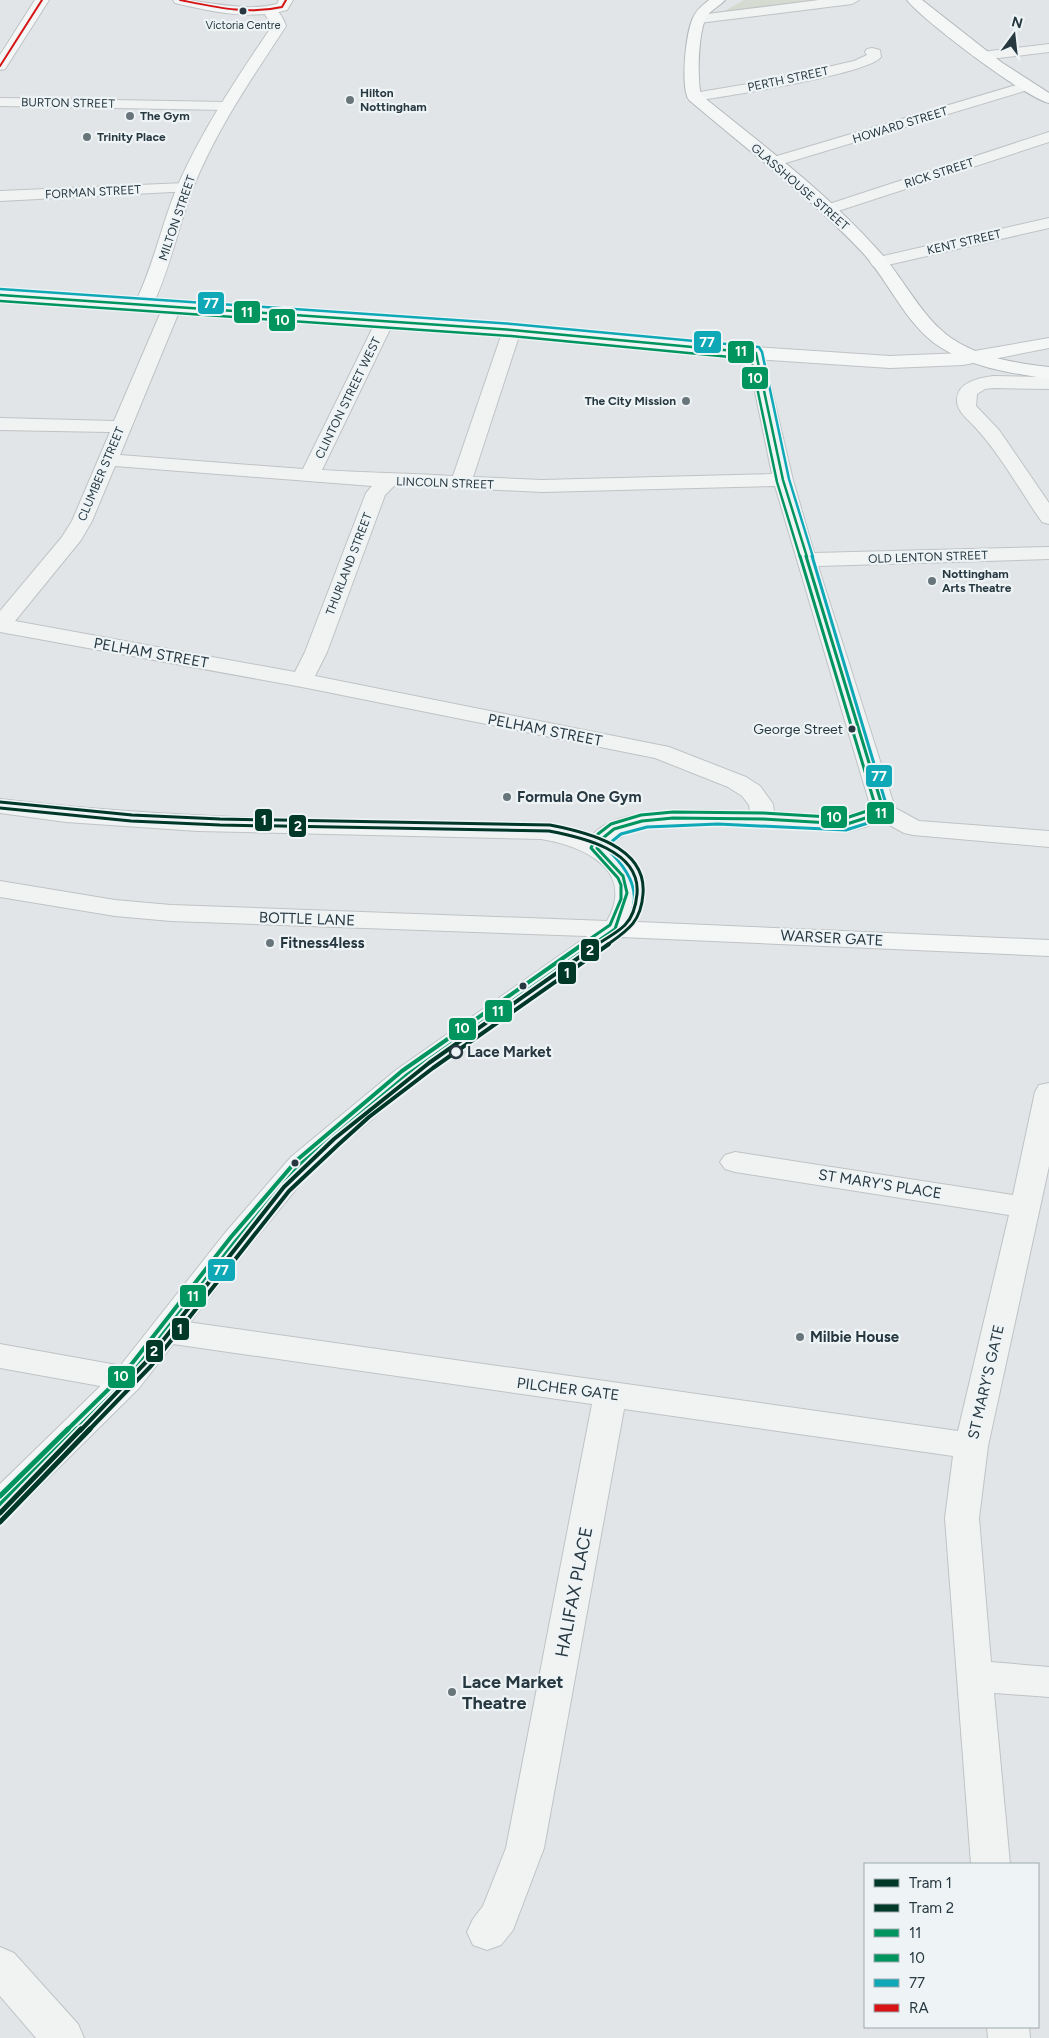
<svg xmlns="http://www.w3.org/2000/svg" width="1049" height="2038" font-family="Figtree,sans-serif">
	<style>
		.green { fill: #d5dbd1 }
		.lines { fill: none; stroke-linecap: round; stroke-linejoin: round }
		.street-casing { stroke: #bfc3c5; stroke-width: 2 }
		.secondary-casing { stroke: #bfc3c5; stroke-width: 2 }
		.primary-casing { stroke: #bdc2c4; stroke-width: 2 }
		.highway-casing { stroke: #b3b8bb; stroke-width: 2 }
		.street { fill: #f1f3f3; fill-rule: evenodd }
		.secondary { fill: #f5f6f6; fill-rule: evenodd }
		.primary { fill: #f5f6f6; fill-rule: evenodd }
		.highway { fill: #f5f6f6; fill-rule: evenodd }
		.bus-1-far3-casing { stroke: #eef4f6; stroke-width: 5 }
		.bus-1-far2-casing { stroke: #eef4f6; stroke-width: 6 }
		.bus-1-far1-casing { stroke: #eef4f6; stroke-width: 8 }
		.bus-1-casing { stroke: #eef4f6; stroke-width: 9 }
		.bus-2-far3-casing { stroke: #eef4f6; stroke-width: 5 }
		.bus-2-far2-casing { stroke: #eef4f6; stroke-width: 6 }
		.bus-2-far1-casing { stroke: #eef4f6; stroke-width: 8 }
		.bus-2-casing { stroke: #eef4f6; stroke-width: 9 }
		.bus-3-far3-casing { stroke: #eef4f6; stroke-width: 5 }
		.bus-3-far2-casing { stroke: #eef4f6; stroke-width: 6 }
		.bus-3-far1-casing { stroke: #eef4f6; stroke-width: 8 }
		.bus-3-casing { stroke: #eef4f6; stroke-width: 9 }
		.bus-4-casing { stroke: #eef4f6; stroke-width: 4 }
		.bus-1-far3 { stroke: #00945e; stroke-width: 2.5 }
		.bus-1-far2 { stroke: #00945e; stroke-width: 3 }
		.bus-1-far1 { stroke: #00945e; stroke-width: 4 }
		.bus-1 { stroke: #00945e; stroke-width: 5 }
		.bus-2-far3 { stroke: #00945e; stroke-width: 2.5 }
		.bus-2-far2 { stroke: #00945e; stroke-width: 3 }
		.bus-2-far1 { stroke: #00945e; stroke-width: 4 }
		.bus-2 { stroke: #00945e; stroke-width: 5 }
		.bus-3-far3 { stroke: #0ea8b6; stroke-width: 2.5 }
		.bus-3-far2 { stroke: #0ea8b6; stroke-width: 3 }
		.bus-3-far1 { stroke: #0ea8b6; stroke-width: 4 }
		.bus-3 { stroke: #0ea8b6; stroke-width: 5 }
		.bus-4 { stroke: #d81313; stroke-width: 2 }
		.tram-1-far2-casing { stroke: #eef4f6; stroke-width: 6 }
		.tram-1-far1-casing { stroke: #eef4f6; stroke-width: 8 }
		.tram-1-casing { stroke: #eef4f6; stroke-width: 9 }
		.tram-2-far2-casing { stroke: #eef4f6; stroke-width: 6 }
		.tram-2-far1-casing { stroke: #eef4f6; stroke-width: 8 }
		.tram-2-casing { stroke: #eef4f6; stroke-width: 9 }
		.tram-1-far2 { stroke: #003828; stroke-width: 3 }
		.tram-1-far1 { stroke: #003828; stroke-width: 4 }
		.tram-1 { stroke: #003828; stroke-width: 5 }
		.tram-2-far2 { stroke: #003828; stroke-width: 3 }
		.tram-2-far1 { stroke: #003828; stroke-width: 4 }
		.tram-2 { stroke: #003828; stroke-width: 5 }
		.bus-dot { fill: #273841; stroke: #eef4f6; stroke-width: 2 }
		.poi-dot { fill: #68757b; stroke: #eef4f6; stroke-width: 2 }
		.stop-dot { fill: #eef4f6; stroke: #273841; stroke-width: 2.5 }
		.labels { text-anchor: middle; stroke-width: 4.5; stroke-linejoin: round; paint-order: stroke }
		.far-bus-label { font-size: 11px; fill: #273841; stroke: #eef4f6 }
		.far-street-label { font-size: 12px; fill: #273841; stroke: #eef4f6 }
		.far-poi-label { font-size: 12px; font-weight: bold; fill: #273841; stroke: #eef4f6; text-anchor: start }
		.bus-label { font-size: 14px; fill: #273841; stroke: #eef4f6; text-anchor: end }
		.street-label { font-size: 15px; fill: #273841; stroke: #eef4f6 }
		.poi-label { font-size: 15px; font-weight: bold; fill: #273841; stroke: #eef4f6; text-anchor: start }
		.stop-label { font-size: 15px; font-weight: bold; fill: #273841; stroke: #eef4f6; text-anchor: start }
		.near-street-label { font-size: 18px; fill: #273841; stroke: #eef4f6 }
		.near-poi-label { font-size: 18px; font-weight: bold; fill: #273841; stroke: #eef4f6; text-anchor: start }
		.line-badge { stroke: #eef4f6; stroke-width: 2 }
		.badge-label { font-size: 14px; text-anchor: middle; font-weight: bold; fill: #fff }
	</style>
	<rect width="100%" height="100%" fill="#e1e5e7"/>
	<!-- green -->
	<path class="green" d="M744,0H828L719,14Z"/>
	<g class="lines">
		<defs>
			<path id="street" d="M819,0H859L852,4L699,23L692,19L699,15Z
				M1049,44V52L981,60L974,56L981,52Z
				M872,48L880,50L881,57C869,74 722,97 694,101L687,97L694,93L771,80L854,61L867,55L865,52L867,49Z
				M1026,82L1033,86L1031,89L779,165H767L765,162L767,159Z
				M0,98L226,102L233,106L226,110L0,106Z
				M1049,132V142L835,212L829,214L821,209L823,206Z
				M185,183L191,185L193,188L191,191L0,201V191Z
				M1049,218V228L879,267L873,266L870,262L873,258L879,257Z
				M172,302L178,303L181,307L120,455L303,469L376,321L379,317H391L394,321L322,470C366,473 409,473 453,476L503,330L506,326H518L521,330L473,477L542,480L772,474L747,353L750,349H762L793,480L814,553L1049,547V559L818,566L895,808L919,821L1049,831V847L913,835L904,833L882,821C870,825 857,831 845,831C801,832 633,808 610,847C647,876 651,896 624,935L615,937L171,921L115,916L0,897V881L115,900L171,905L607,921C636,870 584,846 541,839L198,831L66,822L0,813V799C176,820 351,821 528,823L554,826L591,837C615,803 712,811 750,811L749,805L742,796L728,787L655,758L302,687L0,632V611L62,537L72,521L110,432L0,430V418L114,421L163,307L166,303ZM115,466L372,486L366,493L305,652L295,672L15,621L81,540L92,521ZM401,485L542,492L775,486L871,808L845,816L774,812L773,804L760,786L746,777L669,747L315,676L327,652L385,495L394,486Z
				M993,376L1049,377V389L993,388L985,389L977,394L976,406L999,430L1049,503V524L1042,522C1020,491 1001,455 975,427C968,419 956,411 957,399C958,382 979,378 993,376Z
				M1049,1083V1166L988,1446L979,1518L991,1662L1049,1667V1697L994,1693L1010,1864H971L945,1518L953,1456L624,1409L544,1848L513,1930L501,1945L487,1950L473,1945L467,1932L473,1919L483,1906L506,1848L592,1404L166,1343L155,1339L150,1331L155,1323L166,1319L958,1431L1009,1215L735,1172L725,1169L720,1162L725,1155L735,1152L1013,1195L1035,1092L1039,1085Z
				M0,1344L128,1367L139,1370L144,1379L139,1388L128,1391L0,1368Z
				M0,1947L14,1953L78,2024L84,2038H36L0,1996Z
				M987,2027H1029L1030,2038H988Z"/>
			<path id="secondary" d="M270,7C279,9 283,18 286,26C252,78 216,130 193,188C179,225 171,264 155,300L512,325L756,347L890,356L963,353L1049,338V348L963,365L890,368L756,359L512,335L0,300V290L137,299C154,263 162,224 177,187C202,130 237,78 272,26L263,11Z
				M615,921L1049,940V956L621,937L416,1082L311,1171L247,1249L139,1388L12,1514L0,1518V1484L117,1370L225,1233L291,1157L396,1070L606,923Z"/>
			<path id="primary" d="M35,0H49L5,69L0,70V55Z
				M173,0C208,0 243,13 277,4L279,0H293L287,10C249,20 213,12 175,3Z"/>
			<path id="highway" d="M709,0H725C720,6 712,9 707,16C698,30 697,79 701,95C761,144 824,190 876,248C903,276 919,315 951,338C980,358 1016,363 1049,367V379C1012,373 972,368 940,347C906,325 890,283 863,253C810,197 748,150 689,100C680,87 686,32 693,18C696,10 703,5 709,0Z
				M907,0H922L1001,62L1049,93V103C1026,98 922,20 907,0Z"/>
		</defs>
		<!-- street casing -->
		<use href="#street" class="street-casing"/>
		<!-- secondary casing -->
		<use href="#secondary" class="secondary-casing"/>
		<!-- primary casing -->
		<use href="#primary" class="primary-casing"/>
		<!-- highway casing -->
		<use href="#highway" class="highway-casing"/>
		<!-- street -->
		<use href="#street" class="street"/>
		<!-- secondary -->
		<use href="#secondary" class="secondary"/>
		<!-- primary -->
		<use href="#primary" class="primary"/>
		<!-- highway -->
		<use href="#highway" class="highway"/>
		<defs>
			<path id="bus-1-far3" d="M0,295L512,330L756,353L783,480L807,557"/>
			<path id="bus-1-far2" d="M592,945L615,929L627,893L623,876L597,848L603,838L614,829L642,821L673,818L763,819L847,824L884,812L806,556"/>
			<path id="bus-1-far1" d="M75,1431L128,1379L236,1241L301,1164L406,1076L594,944"/>
			<path id="bus-1" d="M0,1505L77,1429"/>
			<path id="bus-2-far3" d="M0,301L511,336L751,359L777,482L800,557"/>
			<path id="bus-2-far2" d="M581,945L610,925L621,899V885L618,878L591,848L598,834L611,824L641,815L673,812L763,813L846,818L876,808L800,556"/>
			<path id="bus-2-far1" d="M66,1431L123,1375L231,1237L297,1160L402,1071L583,944"/>
			<path id="bus-2" d="M0,1496L68,1429"/>
			<path id="bus-3-far3" d="M0,289L512,324L759,347L762,352L789,479L813,557"/>
			<path id="bus-3-far2" d="M603,945C647,914 642,881 605,847L621,834L647,827L718,824L846,830L884,818L889,814L812,556"/>
			<path id="bus-3-far1" d="M84,1431L133,1383L241,1245L305,1168L410,1081L604,944"/>
			<path id="bus-3" d="M4,1509L85,1429"/>
			<path id="bus-4" d="M180,0C215,7 247,15 282,7L286,0
				M0,66L42,0"/>
		</defs>
		<!-- bus-1-far3 casing -->
		<use href="#bus-1-far3" class="bus-1-far3-casing"/>
		<!-- bus-1-far2 casing -->
		<use href="#bus-1-far2" class="bus-1-far2-casing"/>
		<!-- bus-1-far1 casing -->
		<use href="#bus-1-far1" class="bus-1-far1-casing"/>
		<!-- bus-1 casing -->
		<use href="#bus-1" class="bus-1-casing"/>
		<!-- bus-2-far3 casing -->
		<use href="#bus-2-far3" class="bus-2-far3-casing"/>
		<!-- bus-2-far2 casing -->
		<use href="#bus-2-far2" class="bus-2-far2-casing"/>
		<!-- bus-2-far1 casing -->
		<use href="#bus-2-far1" class="bus-2-far1-casing"/>
		<!-- bus-2 casing -->
		<use href="#bus-2" class="bus-2-casing"/>
		<!-- bus-3-far3 casing -->
		<use href="#bus-3-far3" class="bus-3-far3-casing"/>
		<!-- bus-3-far2 casing -->
		<use href="#bus-3-far2" class="bus-3-far2-casing"/>
		<!-- bus-3-far1 casing -->
		<use href="#bus-3-far1" class="bus-3-far1-casing"/>
		<!-- bus-3 casing -->
		<use href="#bus-3" class="bus-3-casing"/>
		<!-- bus-4 casing -->
		<use href="#bus-4" class="bus-4-casing"/>
		<!-- bus-1-far3 -->
		<use href="#bus-1-far3" class="bus-1-far3"/>
		<!-- bus-1-far2 -->
		<use href="#bus-1-far2" class="bus-1-far2"/>
		<!-- bus-1-far1 -->
		<use href="#bus-1-far1" class="bus-1-far1"/>
		<!-- bus-1 -->
		<use href="#bus-1" class="bus-1"/>
		<!-- bus-2-far3 -->
		<use href="#bus-2-far3" class="bus-2-far3"/>
		<!-- bus-2-far2 -->
		<use href="#bus-2-far2" class="bus-2-far2"/>
		<!-- bus-2-far1 -->
		<use href="#bus-2-far1" class="bus-2-far1"/>
		<!-- bus-2 -->
		<use href="#bus-2" class="bus-2"/>
		<!-- bus-3-far3 -->
		<use href="#bus-3-far3" class="bus-3-far3"/>
		<!-- bus-3-far2 -->
		<use href="#bus-3-far2" class="bus-3-far2"/>
		<!-- bus-3-far1 -->
		<use href="#bus-3-far1" class="bus-3-far1"/>
		<!-- bus-3 -->
		<use href="#bus-3" class="bus-3"/>
		<!-- bus-4 -->
		<use href="#bus-4" class="bus-4"/>
		<defs>
			<path id="tram-1-far2" d="M0,802L132,815L220,819L550,825C586,832 647,846 643,894C641,922 628,930 607,945"/>
			<path id="tram-1-far1" d="M88,1431L151,1366L289,1191L339,1144L369,1117L433,1068L609,944"/>
			<path id="tram-1" d="M0,1522L90,1429"/>
			<path id="tram-2-far2" d="M0,808L131,821L220,825L549,831C581,837 641,850 637,894C636,905 633,917 625,925C617,933 605,939 596,945"/>
			<path id="tram-2-far1" d="M80,1431L146,1362L284,1187L334,1139L429,1063L598,944"/>
			<path id="tram-2" d="M0,1513L81,1429"/>
		</defs>
		<!-- tram-1-far2 casing -->
		<use href="#tram-1-far2" class="tram-1-far2-casing"/>
		<!-- tram-1-far1 casing -->
		<use href="#tram-1-far1" class="tram-1-far1-casing"/>
		<!-- tram-1 casing -->
		<use href="#tram-1" class="tram-1-casing"/>
		<!-- tram-2-far2 casing -->
		<use href="#tram-2-far2" class="tram-2-far2-casing"/>
		<!-- tram-2-far1 casing -->
		<use href="#tram-2-far1" class="tram-2-far1-casing"/>
		<!-- tram-2 casing -->
		<use href="#tram-2" class="tram-2-casing"/>
		<!-- tram-1-far2 -->
		<use href="#tram-1-far2" class="tram-1-far2"/>
		<!-- tram-1-far1 -->
		<use href="#tram-1-far1" class="tram-1-far1"/>
		<!-- tram-1 -->
		<use href="#tram-1" class="tram-1"/>
		<!-- tram-2-far2 -->
		<use href="#tram-2-far2" class="tram-2-far2"/>
		<!-- tram-2-far1 -->
		<use href="#tram-2-far1" class="tram-2-far1"/>
		<!-- tram-2 -->
		<use href="#tram-2" class="tram-2"/>
	</g>
	<!-- markers -->
	<g class="bus-dot">
		<circle cx="243" cy="11" r="4.5"/>
		<circle cx="852" cy="729" r="4.5"/>
		<circle cx="523" cy="986" r="4.5"/>
		<circle cx="295" cy="1163" r="4.5"/>
	</g>
	<g class="poi-dot">
		<circle cx="350" cy="100" r="5"/>
		<circle cx="130" cy="116" r="5"/>
		<circle cx="87" cy="137" r="5"/>
		<circle cx="686" cy="401" r="5"/>
		<circle cx="932" cy="581" r="5"/>
		<circle cx="507" cy="797" r="5"/>
		<circle cx="270" cy="943" r="5"/>
		<circle cx="800" cy="1337" r="5"/>
		<circle cx="452" cy="1692" r="5"/>
	</g>
	<circle class="stop-dot" cx="456" cy="1052" r="6"/>
	<g class="labels">
		<!-- far-bus labels -->
		<g class="far-bus-label">
			<text x="243" y="29">Victoria Centre</text>
		</g>
		<!-- far-street labels -->
		<g class="far-street-label">
			<text transform="translate(788 79) rotate(-12)" y="4">PERTH STREET</text>
			<text transform="translate(68 103) rotate(1)" y="4">BURTON STREET</text>
			<text transform="translate(900 125) rotate(-17)" y="4">HOWARD STREET</text>
			<text transform="translate(939 173) rotate(-18)" y="4">RICK STREET</text>
			<text transform="translate(800 187) rotate(41)" y="4">GLASSHOUSE STREET</text>
			<text transform="translate(93 192) rotate(-3)" y="4">FORMAN STREET</text>
			<text transform="translate(177 218) rotate(-71)" y="4">MILTON STREET</text>
			<text transform="translate(964 242) rotate(-13)" y="4">KENT STREET</text>
			<text transform="translate(348 398) rotate(-64)" y="4">CLINTON STREET WEST</text>
			<text transform="translate(101 474) rotate(-67)" y="4">CLUMBER STREET</text>
			<text transform="translate(445 483) rotate(2)" y="4">LINCOLN STREET</text>
			<text transform="translate(928 557) rotate(-2)" y="4">OLD LENTON STREET</text>
			<text transform="translate(349 564) rotate(-69)" y="4">THURLAND STREET</text>
		</g>
		<!-- far-poi labels -->
		<g class="far-poi-label">
			<text x="360" y="97">Hilton<tspan x="360" dy="14">Nottingham</tspan></text>
			<text x="140" y="120">The Gym</text>
			<text x="97" y="141">Trinity Place</text>
			<text x="676" y="405" text-anchor="end">The City Mission</text>
			<text x="942" y="578">Nottingham<tspan x="942" dy="14">Arts Theatre</tspan></text>
		</g>
		<!-- bus labels -->
		<g class="bus-label">
			<text x="843" y="734">George Street</text>
		</g>
		<!-- street labels -->
		<g class="street-label">
			<text transform="translate(151 653) rotate(10)" y="5">PELHAM STREET</text>
			<text transform="translate(545 730) rotate(11)" y="5">PELHAM STREET</text>
			<text transform="translate(307 919) rotate(2)" y="5">BOTTLE LANE</text>
			<text transform="translate(832 938) rotate(3)" y="5">WARSER GATE</text>
			<text transform="translate(880 1184) rotate(9)" y="5">ST MARY'S PLACE</text>
			<text transform="translate(986 1382) rotate(-77)" y="5">ST MARY'S GATE</text>
			<text transform="translate(568 1389) rotate(7)" y="5">PILCHER GATE</text>
		</g>
		<!-- poi labels -->
		<g class="poi-label">
			<text x="517" y="802">Formula One Gym</text>
			<text x="280" y="948">Fitness4less</text>
			<text x="810" y="1342">Milbie House</text>
		</g>
		<!-- stop labels -->
		<g class="stop-label">
			<text x="467" y="1057">Lace Market</text>
		</g>
		<!-- near-street labels -->
		<g class="near-street-label">
			<text transform="translate(574 1592) rotate(-79)" y="6">HALIFAX PLACE</text>
		</g>
		<!-- near-poi labels -->
		<g class="near-poi-label">
			<text x="462" y="1688">Lace Market<tspan x="462" dy="21">Theatre</tspan></text>
		</g>
	</g>
	<g class="line-badge">
		<rect x="197" y="291" width="28" height="24" rx="5" fill="#0ea8b6"/>
		<rect x="233" y="300" width="28" height="24" rx="5" fill="#00945e"/>
		<rect x="268" y="308" width="28" height="24" rx="5" fill="#00945e"/>
		<rect x="693" y="330" width="29" height="24" rx="5" fill="#0ea8b6"/>
		<rect x="727" y="340" width="28" height="24" rx="5" fill="#00945e"/>
		<rect x="741" y="366" width="28" height="24" rx="5" fill="#00945e"/>
		<rect x="865" y="764" width="28" height="24" rx="5" fill="#0ea8b6"/>
		<rect x="866" y="801" width="29" height="24" rx="5" fill="#00945e"/>
		<rect x="820" y="805" width="28" height="24" rx="5" fill="#00945e"/>
		<rect x="254" y="808" width="19" height="24" rx="5" fill="#003828"/>
		<rect x="288" y="814" width="19" height="24" rx="5" fill="#003828"/>
		<rect x="580" y="938" width="20" height="24" rx="5" fill="#003828"/>
		<rect x="557" y="961" width="20" height="24" rx="5" fill="#003828"/>
		<rect x="484" y="999" width="29" height="24" rx="5" fill="#00945e"/>
		<rect x="448" y="1017" width="29" height="24" rx="5" fill="#00945e"/>
		<rect x="207" y="1258" width="29" height="24" rx="5" fill="#0ea8b6"/>
		<rect x="179" y="1284" width="28" height="24" rx="5" fill="#00945e"/>
		<rect x="171" y="1317" width="19" height="24" rx="5" fill="#003828"/>
		<rect x="145" y="1339" width="19" height="24" rx="5" fill="#003828"/>
		<rect x="107" y="1365" width="29" height="24" rx="5" fill="#00945e"/>
	</g>
	<g class="badge-label">
		<text x="211" y="308">77</text>
		<text x="247" y="317">11</text>
		<text x="282" y="325">10</text>
		<text x="707" y="347">77</text>
		<text x="741" y="356">11</text>
		<text x="755" y="383">10</text>
		<text x="879" y="781">77</text>
		<text x="881" y="818">11</text>
		<text x="834" y="822">10</text>
		<text x="264" y="825">1</text>
		<text x="298" y="831">2</text>
		<text x="590" y="955">2</text>
		<text x="567" y="978">1</text>
		<text x="498" y="1016">11</text>
		<text x="462" y="1033">10</text>
		<text x="221" y="1275">77</text>
		<text x="193" y="1301">11</text>
		<text x="180" y="1334">1</text>
		<text x="154" y="1356">2</text>
		<text x="121" y="1381">10</text>
	</g>
	<!-- legend -->
	<rect x="864" y="1863" width="175" height="165" fill="#eef4f6" stroke="#9ea9ae"/>
	<rect x="874" y="1879" width="25" height="8" fill="#003828" stroke="#9ea9ae"/>
	<text x="909" y="1888" font-size="15" fill="#273841">Tram 1</text>
	<rect x="874" y="1904" width="25" height="8" fill="#003828" stroke="#9ea9ae"/>
	<text x="909" y="1913" font-size="15" fill="#273841">Tram 2</text>
	<rect x="874" y="1929" width="25" height="8" fill="#00945e" stroke="#9ea9ae"/>
	<text x="909" y="1938" font-size="15" fill="#273841">11</text>
	<rect x="874" y="1954" width="25" height="8" fill="#00945e" stroke="#9ea9ae"/>
	<text x="909" y="1963" font-size="15" fill="#273841">10</text>
	<rect x="874" y="1979" width="25" height="8" fill="#0ea8b6" stroke="#9ea9ae"/>
	<text x="909" y="1988" font-size="15" fill="#273841">77</text>
	<rect x="874" y="2004" width="25" height="8" fill="#d81313" stroke="#9ea9ae"/>
	<text x="909" y="2013" font-size="15" fill="#273841">RA</text>
	<!-- north arrow -->
	<g transform="translate(1014 35) rotate(15)" stroke="#eef4f6" stroke-width="4" paint-order="stroke">
	<path d="M0-4L9 19L0 12L-9 19Z" fill="#273841"/>
	<text y="-8" font-size="14" font-weight="bold" text-anchor="middle" fill="#273841">N</text>
	</g>
</svg>
